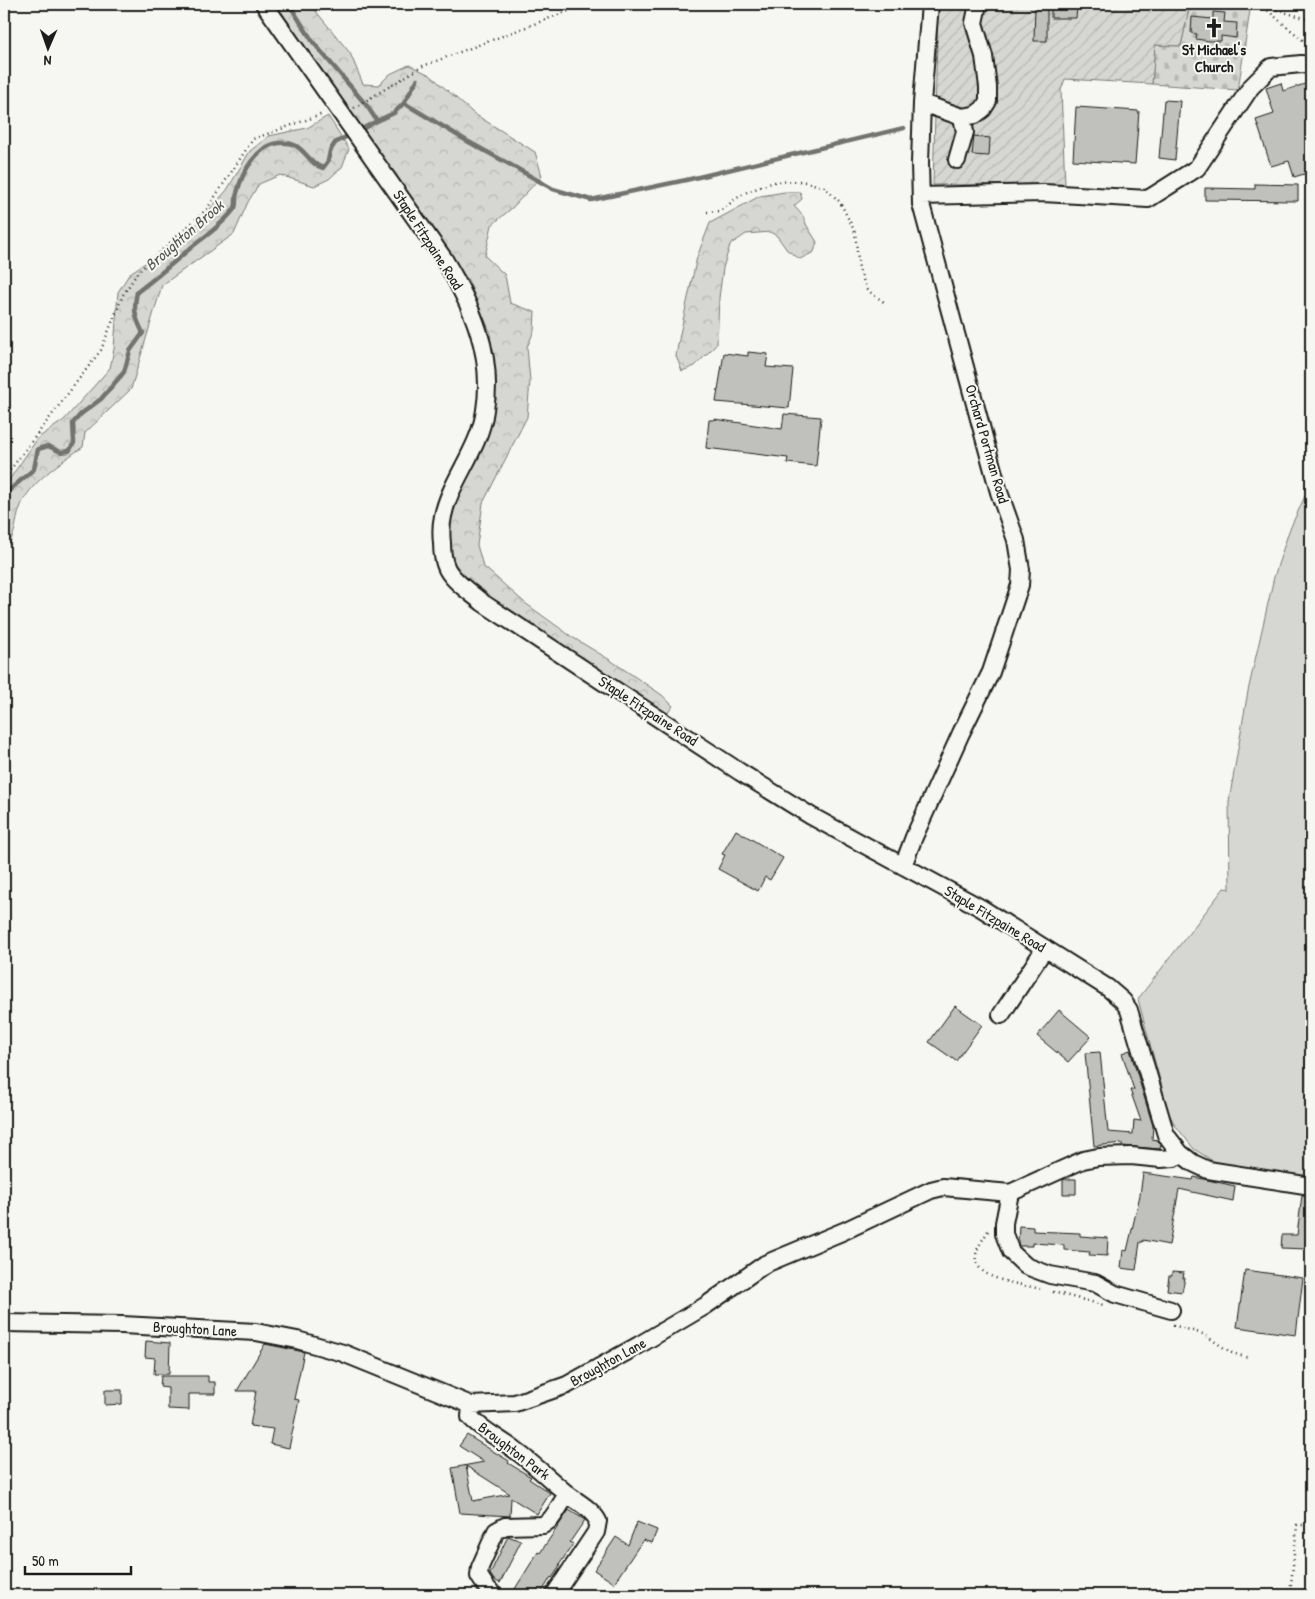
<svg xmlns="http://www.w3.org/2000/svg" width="1315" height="1599" font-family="'Patrick Hand',sans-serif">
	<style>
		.grass { fill: #d6d6d2; stroke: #797977 }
		.forest { fill: url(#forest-crowns); stroke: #797977 }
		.cemetery { fill: url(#cemetery-stones); stroke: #797977 }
		.garden { fill: url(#garden-furrows); stroke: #797977 }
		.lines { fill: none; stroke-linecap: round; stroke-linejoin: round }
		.stream { stroke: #727271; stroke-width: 4.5 }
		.building { fill: #c0c0bd; stroke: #1c1c1c; fill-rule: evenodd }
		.minor-casing { stroke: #1c1c1c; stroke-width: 20 }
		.path { stroke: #1c1c1c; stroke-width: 2.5; stroke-dasharray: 1 4; stroke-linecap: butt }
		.minor { stroke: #f6f6f2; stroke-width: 16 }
		.labels { text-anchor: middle; stroke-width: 4; stroke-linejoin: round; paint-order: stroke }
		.poi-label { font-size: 15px; font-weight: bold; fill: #1c1c1c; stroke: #f6f6f2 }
		.street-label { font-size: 15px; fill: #1c1c1c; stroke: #f6f6f2 }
		.water-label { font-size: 16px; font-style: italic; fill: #565654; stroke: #f6f6f2 }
	</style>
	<defs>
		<pattern id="forest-crowns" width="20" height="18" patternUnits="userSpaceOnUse" patternTransform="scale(1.25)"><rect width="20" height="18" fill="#d6d6d2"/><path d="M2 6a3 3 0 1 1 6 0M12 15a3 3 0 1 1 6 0" fill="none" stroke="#b7b7b4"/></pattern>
		<pattern id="cemetery-stones" width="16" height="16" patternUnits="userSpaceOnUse" patternTransform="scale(1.25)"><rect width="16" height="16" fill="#d6d6d2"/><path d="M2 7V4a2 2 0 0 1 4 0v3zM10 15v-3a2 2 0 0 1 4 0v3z" fill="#b7b7b4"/></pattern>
		<pattern id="garden-furrows" width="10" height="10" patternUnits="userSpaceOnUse" patternTransform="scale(1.25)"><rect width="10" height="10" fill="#d6d6d2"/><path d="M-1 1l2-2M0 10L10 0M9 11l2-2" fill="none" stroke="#b7b7b4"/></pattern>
	</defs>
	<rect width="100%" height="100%" fill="#f6f6f2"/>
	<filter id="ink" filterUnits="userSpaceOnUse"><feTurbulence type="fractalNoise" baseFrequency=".02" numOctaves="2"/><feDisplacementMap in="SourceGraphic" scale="10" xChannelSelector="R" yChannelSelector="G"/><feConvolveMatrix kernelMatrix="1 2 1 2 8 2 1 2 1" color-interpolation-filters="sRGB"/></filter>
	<g filter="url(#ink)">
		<!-- grass -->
		<path class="grass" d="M1311,483V1179L1257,1172L1213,1161L1194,1149L1175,1125L1169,1114L1138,999L1224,888L1230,889L1229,801L1248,691L1274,577L1289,531Z"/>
		<!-- forest -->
		<path class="forest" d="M276,4H310L350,53L363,84L379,85L390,74L409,65L430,75L473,113L535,152L542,176L513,207L492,225L485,256L505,275L510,303L535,312L534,331L527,347L530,381L527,417L483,503L477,545L483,566L525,603L572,637L610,660L662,695L673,706L667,714L645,703L473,587L455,569L449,553L446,527L455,502L485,438L495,398L490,332L468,280L412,198L340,98Z
			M328,116L349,149L342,167L329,179L314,186L280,175L259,184L248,202L234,234L162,285L131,389L85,433L83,447C62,461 28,484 20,508C14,524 17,536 4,550V487L38,438L64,420L110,368L114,349L118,292L130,273L185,237L227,190L250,151L269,136L307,128Z
			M785,192H800L802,199L794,206L803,216L807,226L817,242L814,252L800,259L787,250L777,236L770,232L746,234L730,245L723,268L719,298L717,344L695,366L682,371L676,356L680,334L697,257L710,223L760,196Z"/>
		<!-- cemetery -->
		<path class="cemetery" d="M1190,4H1251L1238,90L1152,84L1155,45L1181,46Z"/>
		<!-- garden -->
		<path class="garden" d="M938,4H1190L1181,46L1155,45L1152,84L1065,79L1061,90L1065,184L933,185Z"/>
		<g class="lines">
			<!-- stream -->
			<path class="stream" d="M289,4L313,42L367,106L377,121L358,131
				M404,103L417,80
				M377,121L394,113L404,103L467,141L509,164L553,189L591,200L686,180L904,128
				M4,498L6,493L34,469L38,449L48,446L61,452L69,451L74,443L73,423L81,414L101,399L124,372L130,351L143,333C135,317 133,310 137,292C156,278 174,262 193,246C207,235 224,223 235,208C237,203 235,198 237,193C242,173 256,146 279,143C305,140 306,164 323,168L328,161L330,151L335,143L351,134"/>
		</g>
		<!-- building -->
		<path class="building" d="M1051,4H1064V6L1077,7L1076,18H1051Z
			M1035,7H1047V41H1034Z
			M1213,12L1225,13L1224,22L1237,23L1236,38L1221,36V41H1209L1196,39L1197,34L1191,33L1192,17L1213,19Z
			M1311,82V172L1294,177L1289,161L1271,166L1256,120L1274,114L1266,88L1281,83L1283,91Z
			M1164,100L1180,101L1175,160L1159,158Z
			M1076,107L1139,111L1135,164L1073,160Z
			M974,136L990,138L989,156L972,155Z
			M1255,184L1298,185V201L1205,200V188L1255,189Z
			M748,352L768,354L766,367L793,369L789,408L716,402L724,353L748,356Z
			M784,414L821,417L816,466L787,463L788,458L706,448L709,420H714V419L782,429Z
			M736,830L783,858L770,880L765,877L758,891L718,869L725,855L722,854Z
			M955,1006L982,1025L956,1061L929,1042Z
			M1059,1010L1091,1037L1068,1062L1037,1036Z
			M1130,1050L1153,1126L1152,1139L1157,1140L1161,1144L1160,1149L1122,1146V1143L1094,1146L1085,1053L1100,1052L1108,1132L1133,1134L1134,1120L1141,1121L1130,1090H1134L1122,1053Z
			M1143,1173L1193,1180L1194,1177L1235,1186L1233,1201L1179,1189L1169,1245L1143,1240V1242H1140L1136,1270L1121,1268L1123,1250L1127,1251L1140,1195Z
			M1065,1179H1076V1194H1063V1180Z
			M1302,1195L1311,1196V1233H1308L1307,1249L1281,1248L1282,1235H1297Z
			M1019,1226L1033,1227V1231L1080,1233V1236L1108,1238L1107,1256L1089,1255L1090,1252L1064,1250V1245L1032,1243V1246H1019L1018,1242Z
			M1245,1270L1303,1278L1296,1335L1237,1327Z
			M1172,1272L1184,1273L1183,1278H1185L1182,1292L1167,1290L1169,1276H1172Z
			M146,1341L170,1343L169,1374H154L155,1358L145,1357Z
			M265,1344L304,1352L294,1399L299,1400L289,1448L270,1444L273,1429L250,1426L256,1391H237Z
			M161,1376H208V1382H215V1394H189V1410L168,1409V1388L160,1387Z
			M105,1390H122V1404L105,1405Z
			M467,1435L509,1461L508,1463L531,1477L529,1479L550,1493L537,1514L511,1498L510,1516L460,1513L452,1468L484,1462L459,1446ZM466,1466L510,1494L473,1501Z
			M569,1510L585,1520L570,1542L573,1544L559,1565L560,1566L552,1578L551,1577L540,1595H520L513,1592L538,1552L540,1553Z
			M637,1522L657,1530L652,1543L643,1540L614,1583L594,1570L616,1537L628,1545Z
			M508,1536L521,1541L500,1583L494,1580L490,1574Z"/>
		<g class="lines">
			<defs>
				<path id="minor" d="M264,4L444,259C472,306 494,354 485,410C480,449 450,481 443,516C441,525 441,534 442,543C442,552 443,561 447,569C454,582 471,593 483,603L740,772L811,816L981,908L1108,988L1123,1001L1129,1010L1166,1135L1180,1153L1193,1163L1208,1170L1311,1186
					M922,103L962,117L975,115L983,109L988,101V87L984,56L974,23L978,4
					M957,160L965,132L962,117
					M921,196L1043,193L1148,199L1197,168L1251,87L1271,67L1301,64L1311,65
					M903,866L914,837L961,733L991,672L1020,585L1021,570L1016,540L999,492L985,441L921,204L920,163L922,103L930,4
					M1001,1015L1045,948
					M1010,1193L1004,1223V1234L1011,1252L1026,1266L1050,1275L1095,1283L1115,1294L1171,1310
					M4,1323L122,1325L256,1332L297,1340L343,1353L471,1405L515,1403L567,1385L639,1345L705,1306L765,1264L844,1231L931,1190L943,1187L1010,1193L1083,1160L1098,1157L1131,1156L1161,1159L1174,1158L1180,1153
					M471,1405L470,1417C483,1431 501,1439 516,1451C534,1464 549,1479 566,1493C577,1502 591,1508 598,1521L596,1532L554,1595
					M494,1595L487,1588L479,1576L480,1567L496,1531L505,1526L543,1525L551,1519L556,1512L567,1494"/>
			</defs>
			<!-- minor casing -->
			<use href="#minor" class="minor-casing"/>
			<!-- path -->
			<path class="path" d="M1260,4L1311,47
				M1267,7L1311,20
				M354,108L423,66L587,4
				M707,212L719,211L725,208L734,200L747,192L774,182L801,181L824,187L840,202L855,232L859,269L867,290L884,302
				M4,478L101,350L123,295L138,272L207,209L253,139L323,114
				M988,1231C985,1236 981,1242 978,1248C964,1280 1020,1283 1040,1289
				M1053,1292L1103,1305
				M1173,1325L1203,1334L1232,1353L1249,1358
				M1290,1595L1297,1525H1303L1311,1521"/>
			<!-- minor -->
			<use href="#minor" class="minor"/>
		</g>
	</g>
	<!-- icons -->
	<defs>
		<symbol id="church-bare" viewBox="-9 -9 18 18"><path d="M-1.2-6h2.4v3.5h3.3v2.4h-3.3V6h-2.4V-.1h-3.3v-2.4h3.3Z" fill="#1c1c1c" stroke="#f6f6f2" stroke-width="2.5" paint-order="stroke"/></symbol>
	</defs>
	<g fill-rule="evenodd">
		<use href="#church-bare" x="1200" y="14" width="28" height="28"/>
	</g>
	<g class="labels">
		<!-- poi labels -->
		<g class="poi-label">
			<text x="1214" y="55">St Michael's<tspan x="1214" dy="17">Church</tspan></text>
		</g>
		<!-- street labels -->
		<g class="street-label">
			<text transform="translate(428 240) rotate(57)" y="5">Staple Fitzpaine Road</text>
			<text transform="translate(987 444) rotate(74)" y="5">Orchard Portman Road</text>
			<text transform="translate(648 711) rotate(33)" y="5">Staple Fitzpaine Road</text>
			<text transform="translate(995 919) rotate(31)" y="5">Staple Fitzpaine Road</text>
			<text transform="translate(195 1329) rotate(3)" y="5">Broughton Lane</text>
			<text transform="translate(608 1362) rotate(-29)" y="5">Broughton Lane</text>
			<text transform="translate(514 1451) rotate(37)" y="5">Broughton Park</text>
		</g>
		<!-- water labels -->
		<g class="water-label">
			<text transform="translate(184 235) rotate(-41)" y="6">Broughton Brook</text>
		</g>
	</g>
	<!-- margin -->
	<rect width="1315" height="1599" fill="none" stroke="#f6f6f2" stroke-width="20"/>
	<rect x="10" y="10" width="1295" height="1579" fill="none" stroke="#1c1c1c" stroke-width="2" filter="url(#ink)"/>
	<!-- north arrow -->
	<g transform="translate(48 48) rotate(182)" stroke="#f6f6f2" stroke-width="4" paint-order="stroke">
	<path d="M0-4L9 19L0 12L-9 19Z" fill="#1c1c1c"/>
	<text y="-8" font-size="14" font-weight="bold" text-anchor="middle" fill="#1c1c1c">N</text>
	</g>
	<!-- scale -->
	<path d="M25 1566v8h106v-8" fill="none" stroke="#1c1c1c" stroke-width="2.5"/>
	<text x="32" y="1566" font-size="15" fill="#1c1c1c" stroke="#f6f6f2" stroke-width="4" paint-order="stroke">50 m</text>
</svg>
